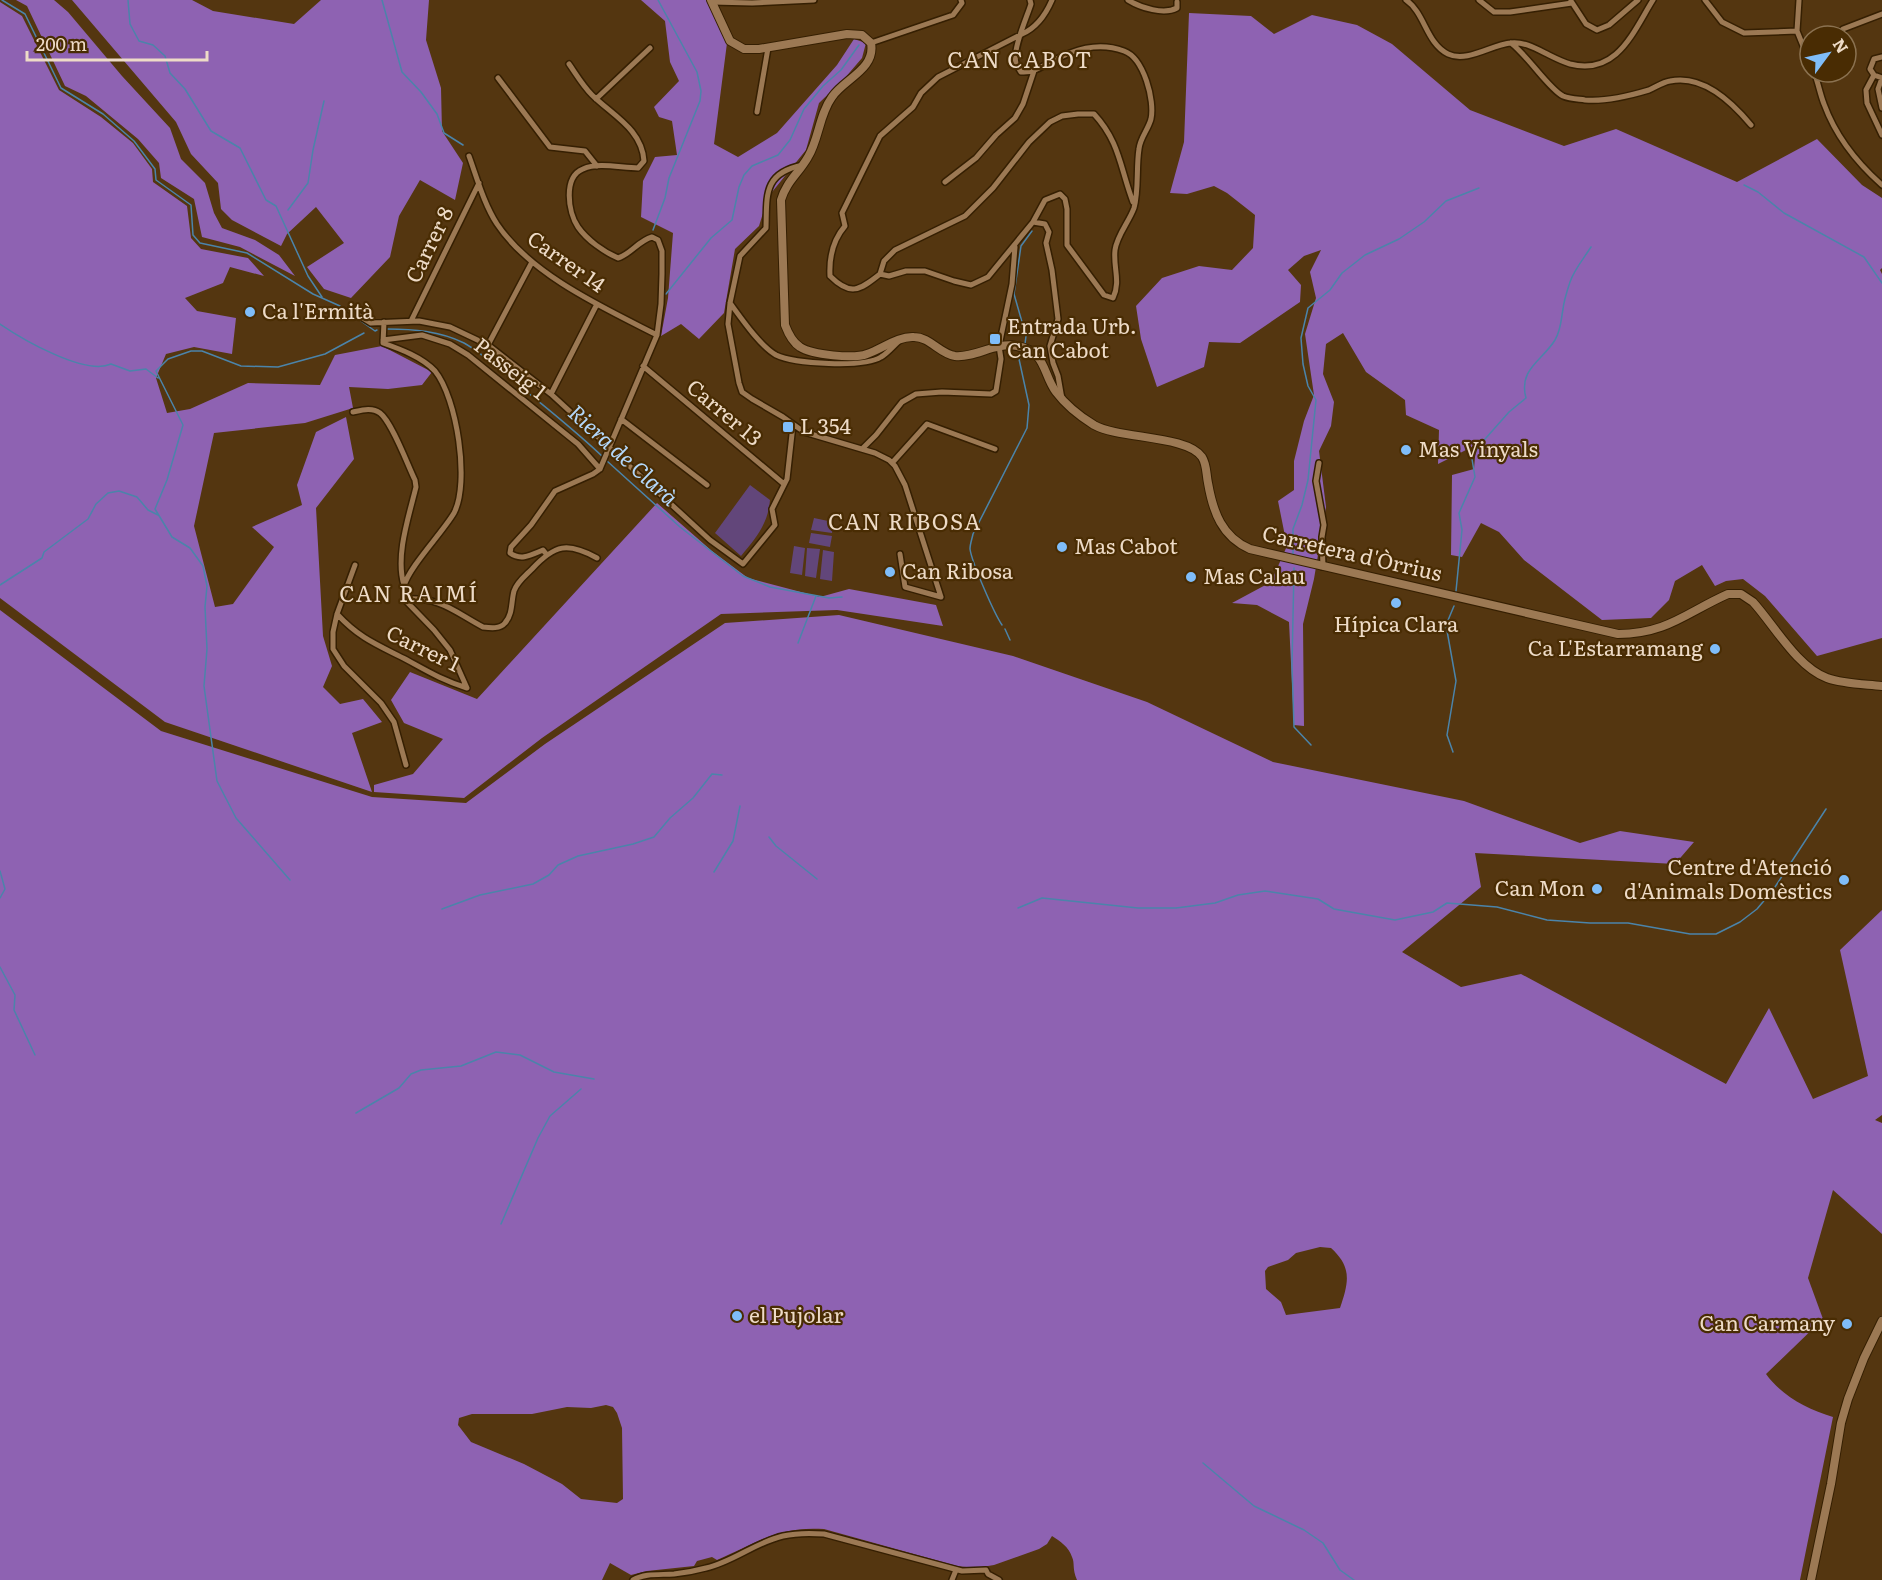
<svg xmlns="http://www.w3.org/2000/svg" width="1882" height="1580" font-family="Literata,serif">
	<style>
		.green { fill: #62467a }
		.forest { fill: #8e62b2; fill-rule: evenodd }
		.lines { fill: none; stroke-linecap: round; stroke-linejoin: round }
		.stream { stroke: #4b84aa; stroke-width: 1.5 }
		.street-casing { stroke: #351f02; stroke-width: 8 }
		.secondary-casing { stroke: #351f02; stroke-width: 10 }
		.street { stroke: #9c7954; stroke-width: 5 }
		.secondary { stroke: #9c7954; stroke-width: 8 }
		.poi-dot { fill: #7fbdf9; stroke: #492c03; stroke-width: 2 }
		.labels { text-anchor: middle; stroke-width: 4.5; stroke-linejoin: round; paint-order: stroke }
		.street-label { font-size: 21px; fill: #eedbc7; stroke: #492c03 }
		.poi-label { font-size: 21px; fill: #eedbc7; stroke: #492c03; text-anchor: start }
		.neighbourhood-label { font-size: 22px; letter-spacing: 1.5px; fill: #eedbc7; stroke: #492c03 }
		.water-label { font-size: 22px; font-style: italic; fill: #b3d7fa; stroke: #492c03 }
	</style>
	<rect width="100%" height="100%" fill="#543610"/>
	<!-- green -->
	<path class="green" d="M750,485L770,500C768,524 756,538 741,556L715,533Z
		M814,518L833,522L832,533L811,530Z
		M811,533L832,536L830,547L809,543Z
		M794,546L805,548L802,575L790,573Z
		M807,548L820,549L816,578L805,576Z
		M823,550L834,552L832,581L820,579Z"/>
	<!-- forest -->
	<path class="forest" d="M16,0H54L68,12L122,76L170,128L181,159L205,183L214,213L222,228L255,240L279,255L295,276L240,247L202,237L194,199L161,178L159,163L138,139L86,96L65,86L27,6Z
		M72,0H192L213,11L294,24L321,0H429L426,40L441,88L442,131L463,163L455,200L420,180L399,216L390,257L351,298L324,289L307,267L344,243L316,207L287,234L281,246L232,220L221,209L218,183L191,154L176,122Z
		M641,0H707L727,43L714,144L738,157L777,133L837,65L854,39L866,43L862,58L844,79L819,103L806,150L768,197L759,226L735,249L724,313L699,339L681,324L661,336L668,298L673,233L641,217L643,181L655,157L677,155L672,121L659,117L654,107L679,81L670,62L665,21Z
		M0,2L22,16L59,90L101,117L133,143L152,169L153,182L187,206L191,238L201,249L248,258L264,276L230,267L223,283L185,298L197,311L236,318L232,354L194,347L166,354L156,378L167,413L190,409L248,383L320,385L335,355L382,346L432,372L422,385L388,389L349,387L353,408L305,423L214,433L194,526L215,607L233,604L274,547L252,527L302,505L297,485L316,432L346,417L354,459L316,508L323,636L332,666L323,687L340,704L363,699L382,722L352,733L372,792L165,722L0,598Z
		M1189,13L1251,16L1274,34L1312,15L1357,25L1392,44L1470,110L1564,146L1616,129L1737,182L1817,139L1862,185L1882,198V268L1880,270L1882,274V638L1817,656L1765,596L1743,579L1726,581L1715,586L1702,565L1675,581L1669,600L1651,618L1602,620L1524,560L1499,532L1481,523L1462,557L1451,555L1452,475L1474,469L1476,445L1438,464L1439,430L1406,415L1405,400L1366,372L1343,333L1326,344L1323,374L1334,402L1331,426L1319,451L1326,507L1314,579L1303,624L1304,726L1294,725L1289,622L1257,605L1232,603L1271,582L1287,546L1278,501L1294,490V461L1304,421L1314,395L1305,334L1316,298L1310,272L1321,250L1304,256L1288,270L1301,285L1300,302L1240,343L1209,342L1204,367L1157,387L1141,339L1136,306L1162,278L1199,266L1232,270L1253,248L1255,215L1227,193L1214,186L1187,194L1170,193L1184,142Z
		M657,503L712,551L748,578L820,597L849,589L936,605L943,626L837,610L721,614L542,738L464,798L374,792V785L413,774L443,739L404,723L391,700L410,672L477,699Z
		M0,610L161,731L372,797L466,803L545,744L725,623L839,615L1013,656L1147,702L1273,762L1464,801L1580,843L1620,831L1694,842L1675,864L1475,853L1481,887L1402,952L1461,987L1521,974L1726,1084L1769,1008L1813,1099L1868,1076L1840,950L1882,910V1115L1875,1120L1882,1123V1234L1833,1190L1808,1278L1823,1319L1766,1374C1782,1396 1807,1409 1833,1417L1800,1580H1077C1072,1569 1075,1563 1072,1557C1069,1547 1060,1541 1052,1536L1047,1544L1039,1549L994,1565L976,1568L957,1566L824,1529C778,1526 758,1542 717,1560L712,1557L697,1561L694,1566L647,1571L631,1575L610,1563L602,1580H0ZM1320,1247L1331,1248C1352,1267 1349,1282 1340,1308L1286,1315L1281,1302L1266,1289L1265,1271L1268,1267L1288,1260L1296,1253ZM606,1405L613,1407L617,1413L622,1428L623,1499L617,1503L581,1499L562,1484L524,1464L471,1442L458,1425L459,1418L472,1414H532L567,1407L591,1408Z"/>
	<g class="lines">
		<!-- stream -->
		<path class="stream" d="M2,0L25,14L61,88L103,114L134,141L155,169L156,180L191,205L193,235L200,243L247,253L313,294L340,306L375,331L377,330
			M128,0L130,24L139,41L153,45L165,56L170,73L185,89L211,131L240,148L266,200L276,206L308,276L322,297
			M382,0L402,72L421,92L437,114L444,133L463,145
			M1744,185L1758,192L1784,213L1864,257L1882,283
			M288,210L308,183L313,150L324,101
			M653,230L665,198L669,178L700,101L701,91L697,72L658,0
			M666,294L711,238L732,220L739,187L744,175L752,166L778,155L790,140L804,109L823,86L841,70L859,45
			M0,324C22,339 85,376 111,364L130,371L146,369L158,378
			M387,329C413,329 440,331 464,343C482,353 499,369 515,382C545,407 576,431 604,458
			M1025,344L1026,336L1014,294L1021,246L1032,231
			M607,461L680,527L743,576L770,587L829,598L842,597
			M1293,555V529L1302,505L1308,480L1316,400L1308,386L1303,364L1301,338L1308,308L1330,290L1342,273L1365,255L1399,239L1424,222L1446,201L1479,188
			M1294,568L1292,665L1294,727L1311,745
			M0,585L42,558L44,552L88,519L96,504L108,493L119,491L137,497L148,510L158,515
			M1456,591L1462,530L1459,513L1475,477L1472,459L1478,447L1509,412L1526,398C1518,369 1543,360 1555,340C1561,330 1561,320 1563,309C1564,300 1567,291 1570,282C1574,270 1584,258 1591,247
			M1002,625C994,613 972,563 970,549C970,544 972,539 973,534L1027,428L1029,405L1019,359L1022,354
			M1005,629L1010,640
			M798,643L816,596
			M1453,752L1447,735L1456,681L1446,625L1454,606
			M769,837L776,846L817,879
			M0,871L5,889L0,898
			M714,872L733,841L740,806
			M290,880L236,818L217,781L204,686L207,649L205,607L207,586L203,566L190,548L172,537L155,509L167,480L183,425L156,371L168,359L191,351H202L241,366L278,367L325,354L364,333
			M1018,908L1042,898L1138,908H1176L1215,903L1238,895L1265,891L1318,899L1334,909L1395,920L1433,912L1447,903L1497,907L1547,920L1590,923H1628L1690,934H1716L1740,922L1757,909L1773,890L1826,809
			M442,909L480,895L533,884L549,875L558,865L578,856L633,844L654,837L670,818L693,798L712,774L722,775
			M0,967L15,995L14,1010L35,1055
			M356,1113L399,1088L411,1074L421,1070L461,1066L496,1052L520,1055L554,1072L594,1079
			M501,1224L538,1138L550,1116L581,1089
			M1203,1463L1254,1506L1304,1530L1323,1543L1340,1570L1354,1580"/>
		<defs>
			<path id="street" d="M1030,0L1031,4C1027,17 1012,50 1016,63C1017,66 1019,69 1021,72C1032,73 1040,68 1050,62C1074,50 1097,41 1124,51C1144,58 1155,101 1151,119C1148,130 1140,138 1139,149C1136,167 1139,191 1134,208C1129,222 1117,235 1115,250C1113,268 1121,281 1113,298L1104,295L1067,245V209L1065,199L1060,194L1045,200L1033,222L988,277L971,285L954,281L925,271H906L889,276L880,274C859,291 850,296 830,276C829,257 833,240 845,226L842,213L880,136L913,107L921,93L938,77L1022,34C1036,28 1046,14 1052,0
				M1128,0C1141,8 1164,15 1177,8V2
				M1406,0C1425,13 1426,43 1448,54C1467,63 1491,45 1510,43C1524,41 1537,49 1549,55C1555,58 1563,62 1570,64C1617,76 1633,32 1653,0
				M1479,0L1494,12H1510L1572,3
				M1705,0L1722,22L1744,33L1797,31
				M1799,0L1797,31L1810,63
				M1571,1L1586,24L1597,30L1609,25L1638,0
				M712,2L752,3L814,0
				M1836,36L1843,29L1882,14
				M871,43L953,15L962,3L961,0
				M1511,43C1528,56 1549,89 1563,96C1570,99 1578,99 1585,100C1606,102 1629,96 1649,90C1656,87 1663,82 1670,81C1703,74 1732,102 1751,125
				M1882,57L1874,59L1870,69L1874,75L1882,78L1878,89L1882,108
				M569,64C576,74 583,86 592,95C612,115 642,129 644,161L638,168C621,168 599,162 583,169C563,177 568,212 578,227C587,240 604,252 618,258C631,254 638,241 652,237L658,240L662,251V274L661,304L657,335L600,469
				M1814,72C1818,82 1820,94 1824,104C1836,137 1856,162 1882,185
				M1874,75L1866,90L1867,103L1882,135
				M498,78L550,147L585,151L597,166
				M596,99L650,48
				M757,112L768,48
				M469,156C477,178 484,204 497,224C531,275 604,308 657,335
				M803,165C763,173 767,195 766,228L740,256L730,303L728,324L739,383L742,392L752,399L783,417L804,432L875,453L889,460L895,466L905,485L941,597
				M945,182L976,158L996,135L1015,118L1023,104L1034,71
				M1033,222L1045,224L1049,232L1046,243L1052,270L1058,319L1050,346L1053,363L1058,376L1062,399
				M880,274L884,261L895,250L965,216L993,188L1029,142L1050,122L1062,116L1078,114H1094C1120,142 1120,168 1133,202
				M730,303C741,318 760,346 776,355C794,364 864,368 881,357C888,353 893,346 899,341
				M350,310L371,323L419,321L450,327L488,345L551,394L710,540L743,564L775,525L772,509L787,479L793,425
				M411,321L479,183
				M384,322L383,343C400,349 422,357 435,371C457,398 470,483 454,513C443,532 409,567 404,586C404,590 404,595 404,599
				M383,340L422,335L450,344L468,355L578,444L600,469
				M488,345L532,262
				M643,366L784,484
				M551,394L597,304
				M353,412C362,410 372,407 380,413C392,422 408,466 415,480L416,487C409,516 395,556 404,585
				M621,419L707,485
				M862,449L876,435L902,402L916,394L942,392L991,394L996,391L1001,359L999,346L1012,284L1015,247
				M892,463L927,424L995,449
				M1319,463L1316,481L1324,525L1322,537L1323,567
				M900,554L905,587L941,597
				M547,555L543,550C531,555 521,561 510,553L511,547L531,525L555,491L593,474L600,469
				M355,565L337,614L333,632V649L344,666L381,703L394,722L406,765
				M404,599C441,597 453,611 483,627C491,628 500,629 505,623C513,614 511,602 514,591C517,582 525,576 532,569C555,544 568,542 597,558
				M337,614C360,639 378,645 407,660C429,672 442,680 467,688L450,650L434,630L404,599
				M633,1580C645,1573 660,1575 674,1574C684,1573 695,1571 706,1568C733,1562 756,1542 783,1536C796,1533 811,1533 824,1534L962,1571L986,1570L988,1574L999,1580
				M952,1580L956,1570"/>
			<path id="secondary" d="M711,0L730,41L744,49H759L847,34L862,35L871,43C876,69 844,79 832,97C819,115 819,139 808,157C799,173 786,182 781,200L785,325C788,333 792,342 800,347C812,355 854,359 867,354C882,349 898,336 914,337C930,337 940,354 955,356C976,358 994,342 1017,346C1047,352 1042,373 1056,392C1065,404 1081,417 1094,425C1119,439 1187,435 1202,457C1207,465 1206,474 1208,483C1213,512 1222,537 1250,549L1618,634C1667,634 1687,612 1728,594H1741L1753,602C1774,625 1797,667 1827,678C1844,684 1864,684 1882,686
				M1811,1580L1831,1484L1841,1423L1848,1399L1864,1358L1882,1321"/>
		</defs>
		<!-- street casing -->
		<use href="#street" class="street-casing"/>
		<!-- secondary casing -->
		<use href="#secondary" class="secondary-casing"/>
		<!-- street -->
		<use href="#street" class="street"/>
		<!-- secondary -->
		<use href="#secondary" class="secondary"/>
	</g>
	<!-- markers -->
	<g class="poi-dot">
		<circle cx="250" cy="312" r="6"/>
		<rect x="989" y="333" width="12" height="12" rx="3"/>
		<rect x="782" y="421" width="12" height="12" rx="3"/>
		<circle cx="1406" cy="450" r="6"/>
		<circle cx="1062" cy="547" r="6"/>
		<circle cx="890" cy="572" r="6"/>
		<circle cx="1191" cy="577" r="6"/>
		<circle cx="1396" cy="603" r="6"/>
		<circle cx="1715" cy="649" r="6"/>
		<circle cx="1844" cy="880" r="6"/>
		<circle cx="1597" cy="889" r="6"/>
		<circle cx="737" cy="1316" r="6"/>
		<circle cx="1847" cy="1324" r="6"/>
	</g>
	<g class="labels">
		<!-- street labels -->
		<g class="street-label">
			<text transform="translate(430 245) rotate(-64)" y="7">Carrer 8</text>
			<text transform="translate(566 262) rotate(35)" y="7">Carrer 14</text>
			<text transform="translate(510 369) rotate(38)" y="7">Passeig 1</text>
			<text transform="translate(724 413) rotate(40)" y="7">Carrer 13</text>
			<text transform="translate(1352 554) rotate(13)" y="7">Carretera d'Òrrius</text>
			<text transform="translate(423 649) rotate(26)" y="7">Carrer 1</text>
		</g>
		<!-- poi labels -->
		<g class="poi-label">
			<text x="262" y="319">Ca l'Ermità</text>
			<text x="1007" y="334">Entrada Urb.<tspan x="1007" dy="24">Can Cabot</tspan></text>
			<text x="800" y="434">L 354</text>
			<text x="1418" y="457">Mas Vinyals</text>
			<text x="1074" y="554">Mas Cabot</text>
			<text x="902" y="579">Can Ribosa</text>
			<text x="1203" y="584">Mas Calau</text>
			<text x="1396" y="632" text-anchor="middle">Hípica Clara</text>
			<text x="1703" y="656" text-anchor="end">Ca L'Estarramang</text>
			<text x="1832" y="875" text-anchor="end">Centre d'Atenció<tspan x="1832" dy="24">d'Animals Domèstics</tspan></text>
			<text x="1585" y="896" text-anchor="end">Can Mon</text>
			<text x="749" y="1323">el Pujolar</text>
			<text x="1835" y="1331" text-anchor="end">Can Carmany</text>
		</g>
		<!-- neighbourhood labels -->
		<g class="neighbourhood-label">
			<text x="1020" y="68">CAN CABOT</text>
			<text x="905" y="530">CAN RIBOSA</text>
			<text x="409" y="602">CAN RAIMÍ</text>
		</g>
		<!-- water labels -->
		<g class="water-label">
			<text transform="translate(623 455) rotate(42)" y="8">Riera de Clarà</text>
		</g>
	</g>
	<!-- north arrow -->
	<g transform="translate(1828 54) rotate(57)"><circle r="28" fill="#492c03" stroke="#8b7251" stroke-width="1.5"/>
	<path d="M0-4.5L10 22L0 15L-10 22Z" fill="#7fbdf9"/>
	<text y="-9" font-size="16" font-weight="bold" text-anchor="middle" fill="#eedbc7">N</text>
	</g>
	<!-- scale -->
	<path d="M27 51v9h180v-9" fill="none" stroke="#eedbc7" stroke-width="3"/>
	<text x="36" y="51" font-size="18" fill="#eedbc7" stroke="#492c03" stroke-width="4.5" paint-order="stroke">200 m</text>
</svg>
